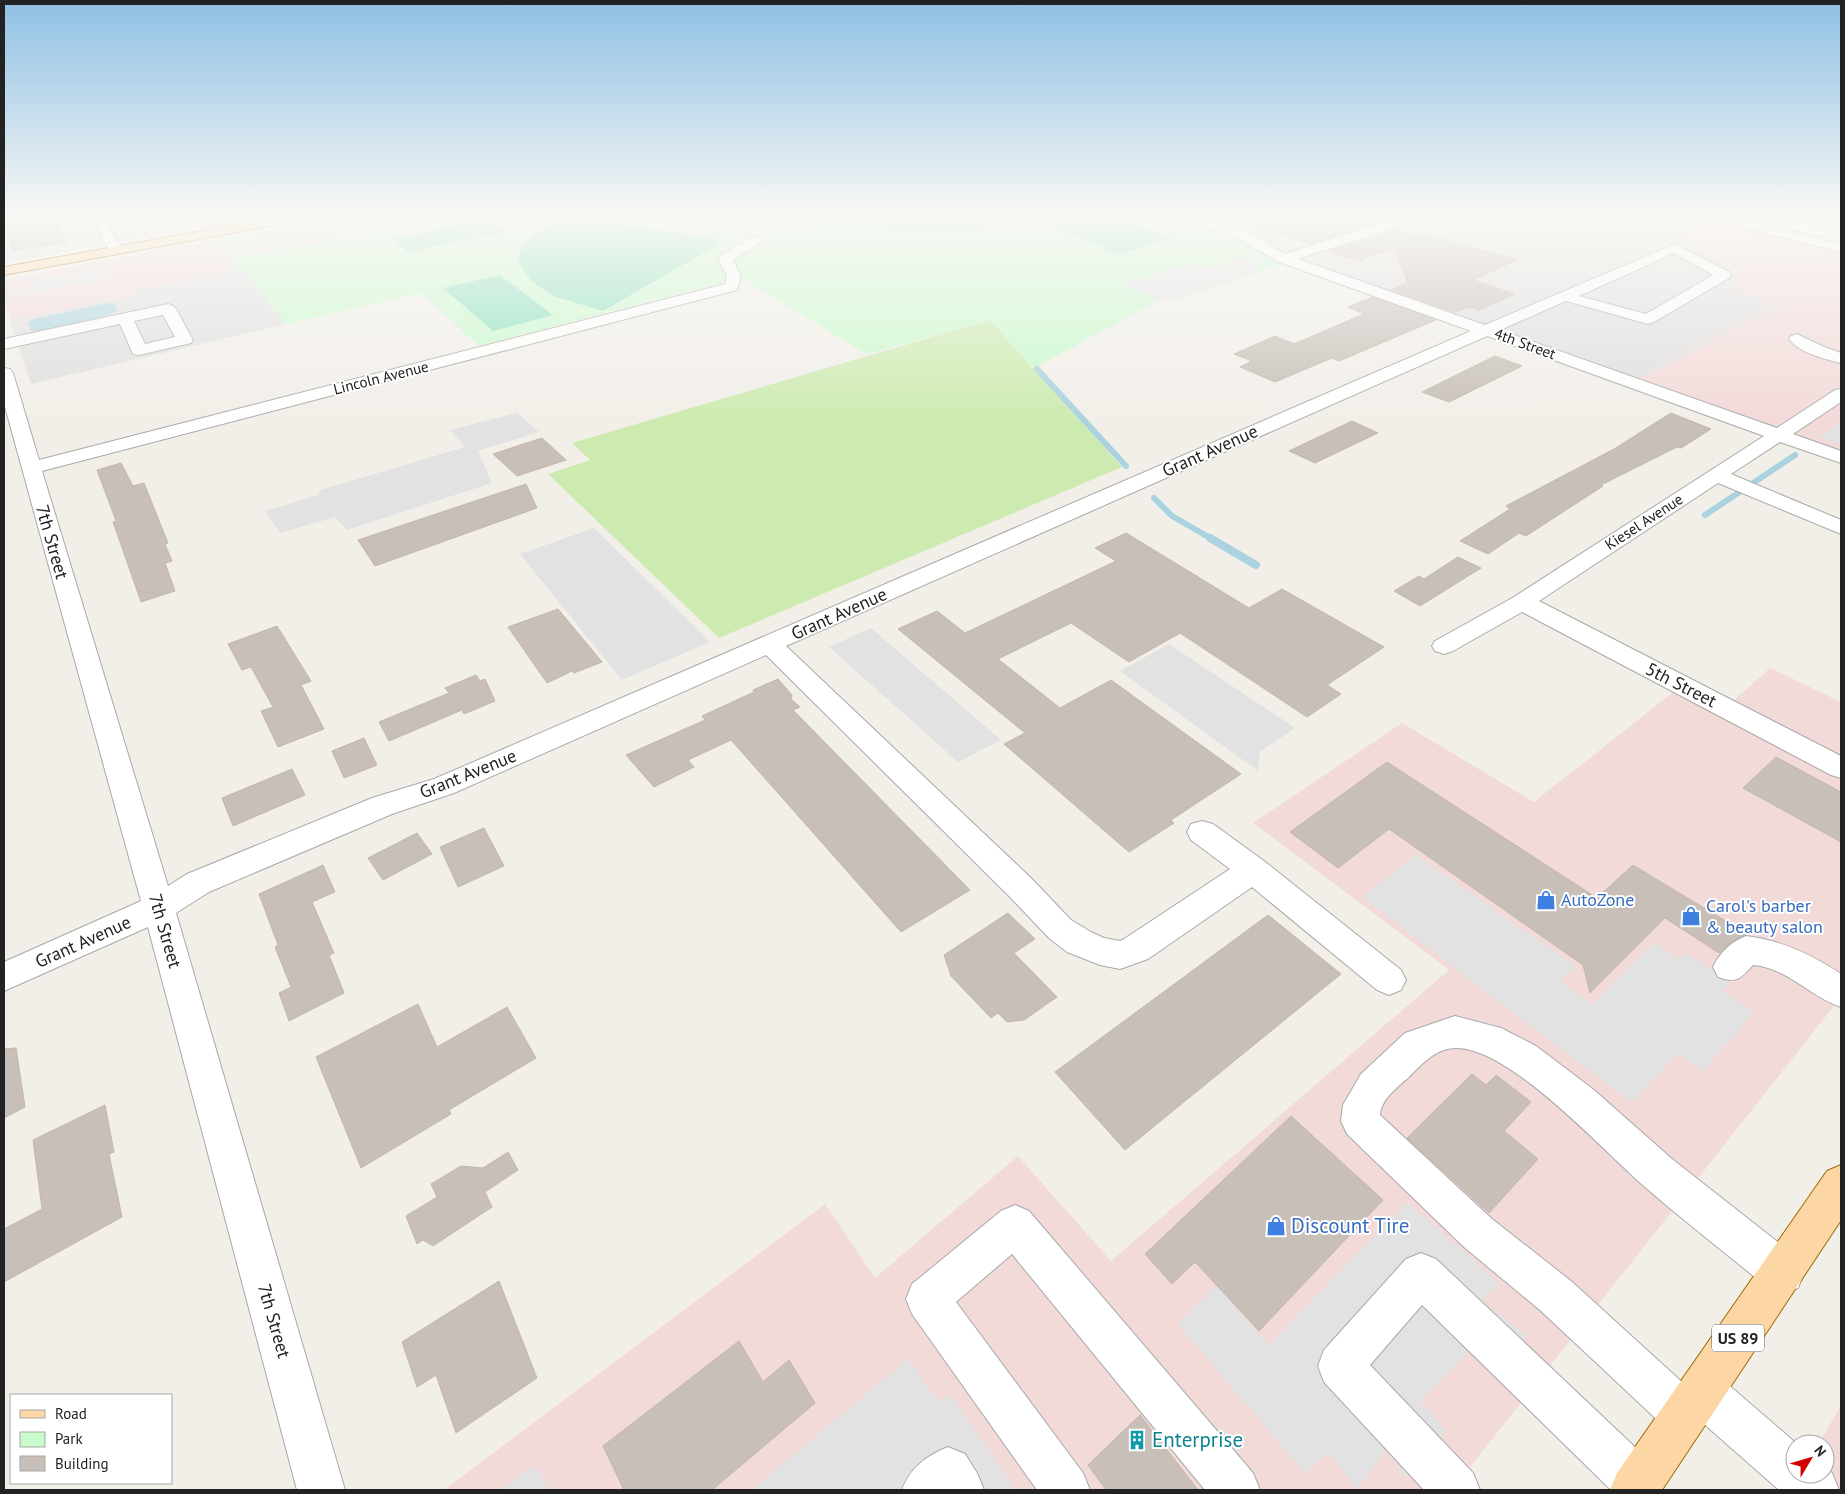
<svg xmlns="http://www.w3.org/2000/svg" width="1845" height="1494" font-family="'PT Sans',sans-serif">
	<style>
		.residential { fill: #e0dfdf }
		.commercial { fill: #f2dad9 }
		.industrial { fill: #ebdbe8 }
		.grass { fill: #cdebb0 }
		.park { fill: #c8facc }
		.pitch { fill: #88e0be }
		.parking { fill: #e2e2e2 }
		.water { fill: #aad3df }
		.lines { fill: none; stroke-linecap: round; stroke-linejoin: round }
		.stream-far2 { stroke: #aad3df; stroke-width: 4.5 }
		.stream-far1 { stroke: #aad3df; stroke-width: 6 }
		.stream { stroke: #aad3df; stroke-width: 8 }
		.building { fill: #c7bfb8; stroke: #c4b6ab }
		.minor-casing { stroke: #a9a9a9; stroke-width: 2 }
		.major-casing { stroke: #a06b00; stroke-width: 2 }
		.minor { fill: #fff; fill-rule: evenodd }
		.major { fill: #fcd6a4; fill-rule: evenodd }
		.labels { text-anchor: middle; stroke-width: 4; stroke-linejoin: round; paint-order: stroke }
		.far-street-label { font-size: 15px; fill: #222; stroke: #fff }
		.shield { fill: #fff; stroke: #646464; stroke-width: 1 }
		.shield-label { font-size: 16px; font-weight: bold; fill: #222 }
		.street-label { font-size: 18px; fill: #222; stroke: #fff }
		.shop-label { font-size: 18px; fill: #366cbe; stroke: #fff; text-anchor: start }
		.near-shop-label { font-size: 21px; fill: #366cbe; stroke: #fff; text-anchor: start }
		.near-culture-label { font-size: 21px; fill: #0d838f; stroke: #fff; text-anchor: start }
	</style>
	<rect width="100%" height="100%" fill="#f2efe9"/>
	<!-- residential -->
	<path class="residential" d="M4,214H273L4,263Z
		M1173,214H1705L1711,217L1686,239L1696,243L1740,277L1731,287L1778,305L1638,380L1301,263L1277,251Z
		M244,268L286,324L31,384L10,320L134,295L132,291Z"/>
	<!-- commercial -->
	<path class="commercial" d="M1711,217L1841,251V451L1638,380L1778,305L1731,287L1740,277L1698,244L1685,239Z
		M211,240L236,270L133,291L135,295L10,320L4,301V280Z
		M1770,668L1841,702V758L1732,702Z
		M1677,689L1841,772V997L1452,1490H444L825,1204L875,1278L1018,1156L1111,1261L1449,970L1253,823L1402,723L1534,802Z
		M1841,1406V1490L1822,1474H1825V1444H1818Z"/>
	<!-- industrial -->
	<path class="industrial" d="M1708,214H1792L1762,227Z"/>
	<!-- grass -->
	<path class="grass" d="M990,320L1122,467L719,638L548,474L590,460L572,443Z"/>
	<!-- park -->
	<path class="park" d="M351,214H1168L1220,231L1281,264C1242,278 1201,297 1159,300L1034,368L990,320L867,354L744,280L729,281L479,346L421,293L286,324L244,269L236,270L211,240Z"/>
	<!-- pitch -->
	<path class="pitch" d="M607,214H758L750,222L732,226Z
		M800,214H979L984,229L803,228L794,224Z
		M1075,214H1107L1173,238L1119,254L1041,222Z
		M565,216L714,238L719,244L603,311L553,296L531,281L517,259C525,235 544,228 565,216Z
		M489,219L506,232L408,252L393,239Z
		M500,275L553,315L493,331L443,288Z"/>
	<!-- parking -->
	<path class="parking" d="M371,214H459L228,260L214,243Z
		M1793,214H1841V243L1832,241L1836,237L1771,223Z
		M1241,257L1261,264L1252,274L1177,299L1159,300L1122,285L1194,262L1207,268Z
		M105,267L111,278L9,298L7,293L23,289L27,287L30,281Z
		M517,413L539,432L478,451L492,483L347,530L335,517L280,533L265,511L318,495L321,490L465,447L450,430Z
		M1841,422V445L1819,437Z
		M594,528L710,642L622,680L520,554Z
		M871,628L1001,740L958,762L829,647Z
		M1169,644L1295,728L1260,752L1258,771L1120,671Z
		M1416,855L1576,967L1560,982L1592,1005L1654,943L1679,959L1686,953L1730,982L1722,991L1754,1012L1703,1071L1677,1053L1632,1103L1362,897Z
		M1407,1202L1499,1283L1481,1302L1527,1335L1493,1371L1470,1351L1420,1401L1446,1431L1407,1478L1386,1449L1358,1488L1327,1453L1305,1473L1178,1324L1217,1286L1269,1345Z
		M908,1359L939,1403L950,1394L1016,1490H752Z
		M529,1468L538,1469L549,1490H500Z"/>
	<!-- water -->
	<path class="water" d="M108,303L115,304L117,310L116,312L95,319L40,331H31L28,322L34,319Z"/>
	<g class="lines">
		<!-- stream-far2 -->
		<path class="stream-far2" d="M1622,214L1644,227"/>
		<!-- stream-far1 -->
		<path class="stream-far1" d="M1037,369L1126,466
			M1154,498L1172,516L1212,539
			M1705,515L1795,455"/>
		<!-- stream -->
		<path class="stream" d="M1210,538L1256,565"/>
	</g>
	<!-- building -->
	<path class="building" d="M1233,214H1345L1376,223L1310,244L1232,217Z
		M51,215L68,242L12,251L6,223Z
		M1396,229L1413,234L1416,233L1433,236L1517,260L1473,280L1515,294L1479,310L1469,307L1455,312L1391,290L1408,283L1394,248L1360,261L1330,251Z
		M1372,297L1436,320L1339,361L1332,358L1275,382L1240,367L1252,361L1234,354L1275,336L1294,344L1364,314L1348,307Z
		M1495,356L1522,366L1449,402L1422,392Z
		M1671,413L1711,429L1681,448L1677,447L1601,485L1603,486L1526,536L1519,533L1488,554L1460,541L1510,509L1506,506L1614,449Z
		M1352,421L1378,433L1315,463L1289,451Z
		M542,438L566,460L517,476L493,454Z
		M121,463L133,486L144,483L168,543L165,544L172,561L165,563L175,591L141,602L113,522L116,521L97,470Z
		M526,484L537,508L375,566L358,540Z
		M1126,533L1249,608L1282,589L1384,647L1327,685L1341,694L1307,717L1180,633L1129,662L1071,623L998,659L1060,708L1111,680L1241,774L1171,820L1174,823L1129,852L1004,744L1025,733L898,629L937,611L965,633L1116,561L1095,548Z
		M1458,557L1481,568L1420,606L1394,591L1419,576L1424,579Z
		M558,609L602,662L574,673L572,671L547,683L508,627Z
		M277,626L311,681L301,685L324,729L278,747L261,711L273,707L251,667L242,670L228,644Z
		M476,675L480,681L485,679L495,701L464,714L462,710L389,741L379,722L449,693L445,688Z
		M778,679L792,695L791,699L800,707L793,710L970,890L901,932L731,740L688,760L694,767L654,787L626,755L705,720L702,716L754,692L753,690Z
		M364,738L377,765L344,778L332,751Z
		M1776,757L1841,792V842L1743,788Z
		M1387,762L1597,898L1633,865L1747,934L1730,943L1719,953L1665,918L1590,993L1583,965L1389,829L1338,868L1290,832Z
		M292,769L305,795L233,826L222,798Z
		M484,828L504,866L458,887L440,847Z
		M417,833L432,854L383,880L368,858Z
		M323,865L335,892L312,902L334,953L329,955L344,993L289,1021L279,993L291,987L275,947L278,945L259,894Z
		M1008,913L1035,939L1014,953L1057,997L1024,1020L1007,1022L998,1013L991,1018L951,976L944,955Z
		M1268,915L1341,974L1125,1150L1055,1072Z
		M418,1004L437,1047L507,1007L536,1058L449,1110L451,1114L361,1168L316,1057Z
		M16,1048L25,1107L4,1118V1049Z
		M1472,1074L1486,1085L1496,1075L1531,1102L1504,1131L1538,1159L1489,1213L1407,1138Z
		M105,1105L114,1152L109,1154L122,1217L4,1282V1229L42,1209L33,1140Z
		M1291,1116L1383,1200L1259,1331L1195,1262L1172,1284L1145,1254Z
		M508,1152L518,1170L485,1192L492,1207L433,1246L423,1240L417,1244L406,1216L437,1197L431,1184L461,1166L483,1168Z
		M499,1281L537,1378L456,1433L436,1375L417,1387L402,1342Z
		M739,1341L763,1382L789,1360L815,1403L712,1490H624L603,1446Z
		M1140,1415L1198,1490H1106L1088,1465Z"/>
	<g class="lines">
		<defs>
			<path id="minor" d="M89,214H101L123,250L121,253H111Z
				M1178,214C1217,214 1252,235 1285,254L1409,214H1427L1426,217L1298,259L1485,325L1675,244L1729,272L1731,275L1729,278L1654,322L1648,324L1566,301L1500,330L1777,428L1835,390L1841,389V402L1793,434L1841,451V463L1780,442L1731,474L1841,520V534L1718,483L1539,601L1841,756V778L1831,775L1522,612L1453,651L1444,654L1435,651L1432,646L1435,641L1514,597L1764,436L1487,336L786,646L1031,878L1071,920L1091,932L1104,938L1120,941L1124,939L1230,869L1191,840L1187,832L1191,824L1202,821L1213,824L1264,861L1401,970L1406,980L1401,990L1389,995L1377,990L1252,887L1148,959L1120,969L1100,965L1067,952L1049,938L1009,896L766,655L454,793L392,814L209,892L176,913L345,1490H297L148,927L4,991V962L141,901L4,403V368L10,369L13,373L39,460L725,284L727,276L718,259L720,256L751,238L756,237L763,241L733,260L741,276L737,290L42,471L168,886L187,874L372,798L434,779L1471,331L1279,262L1231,235L1179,217ZM1674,253L1713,275L1646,314L1579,296Z
				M1699,214H1719L1841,244V252L1700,217Z
				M1811,214H1827L1808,225L1824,229L1826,232L1824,235L1819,236L1790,229L1788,226L1790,223Z
				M168,304L173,306L176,309L193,340L191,343L139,355L133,354L120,324L4,349V339ZM163,315L175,337L145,344L134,321Z
				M1797,334L1822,346L1841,353V363C1825,359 1799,353 1789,339L1791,336Z
				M1746,936C1781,940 1812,955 1841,974V1007C1810,997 1788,968 1753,965C1741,978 1737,984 1718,977L1713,967C1720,952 1731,942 1746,936Z
				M1455,1016L1501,1028L1536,1046L1594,1090L1672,1159L1798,1258L1804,1273L1798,1288L1783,1294L1768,1288C1727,1254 1685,1222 1645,1187C1603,1151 1511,1048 1456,1048C1436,1048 1422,1064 1409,1077C1398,1087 1381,1099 1380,1115L1492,1219L1571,1281L1682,1382L1685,1375L1701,1368L1717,1375L1797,1444H1795V1474H1825V1467L1832,1473L1839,1490H1779L1704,1424L1701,1431L1685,1438L1669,1431L1541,1311L1464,1247L1347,1134L1341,1121L1343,1105L1361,1074L1405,1033Z
				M1015,1205L1029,1211L1253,1473L1260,1490H1205L1012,1254L956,1302L1083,1473L1090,1490H1037L912,1314L906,1299L912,1284L1001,1211Z
				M1421,1253L1436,1259L1656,1467L1663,1484L1660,1490H1611L1422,1305L1370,1365L1473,1473L1480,1490H1424L1324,1382L1318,1366L1324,1350L1406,1259Z
				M948,1447L965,1454L977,1473L984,1490H902C910,1468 926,1456 948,1447Z"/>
			<path id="major" d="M294,214H319L313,218L4,275V267Z
				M1841,1165V1220L1662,1490H1610L1617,1473L1827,1171Z"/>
		</defs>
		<!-- minor casing -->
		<use href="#minor" class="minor-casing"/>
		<!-- major casing -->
		<use href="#major" class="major-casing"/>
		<!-- minor -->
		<use href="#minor" class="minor"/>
		<!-- major -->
		<use href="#major" class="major"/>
	</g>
	<!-- sky -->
	<linearGradient id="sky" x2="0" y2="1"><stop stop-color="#8fc0e4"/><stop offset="0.51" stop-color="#f9f8f5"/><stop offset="1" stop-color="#f9f8f5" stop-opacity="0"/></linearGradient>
	<rect width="1845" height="423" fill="url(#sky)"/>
	<!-- icons -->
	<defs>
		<symbol id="shop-bare" viewBox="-9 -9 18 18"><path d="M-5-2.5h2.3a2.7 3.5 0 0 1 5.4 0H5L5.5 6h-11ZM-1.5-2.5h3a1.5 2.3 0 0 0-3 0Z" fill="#3f7fe0" stroke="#fff" stroke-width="2.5" paint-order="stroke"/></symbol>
		<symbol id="building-bare" viewBox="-9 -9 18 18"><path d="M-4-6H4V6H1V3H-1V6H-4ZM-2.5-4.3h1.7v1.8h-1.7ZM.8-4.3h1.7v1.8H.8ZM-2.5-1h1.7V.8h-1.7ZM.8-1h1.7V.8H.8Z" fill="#0f9aa8" stroke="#fff" stroke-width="2.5" paint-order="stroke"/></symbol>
	</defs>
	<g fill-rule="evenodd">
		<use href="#shop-bare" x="1532" y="886" width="28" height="28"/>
		<use href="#shop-bare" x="1677" y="902" width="28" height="28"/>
		<use href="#shop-bare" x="1262" y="1212" width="28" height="28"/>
		<use href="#building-bare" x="1123" y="1426" width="28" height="28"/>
	</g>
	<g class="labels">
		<!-- far-street labels -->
		<g class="far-street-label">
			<text transform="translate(1525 344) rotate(20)" y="5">4th Street</text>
			<text transform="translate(381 378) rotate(-14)" y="5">Lincoln Avenue</text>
			<text transform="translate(1644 522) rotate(-33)" y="5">Kiesel Avenue</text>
		</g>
		<!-- shield labels -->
		<rect class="shield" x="1712" y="1324.5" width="52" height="27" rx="4"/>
		<g class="shield-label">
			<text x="1738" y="1344">US 89</text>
		</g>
		<!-- street labels -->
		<g class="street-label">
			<text transform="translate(1210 451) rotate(-24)" y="6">Grant Avenue</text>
			<text transform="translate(52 542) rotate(74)" y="6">7th Street</text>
			<text transform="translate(839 614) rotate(-24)" y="6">Grant Avenue</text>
			<text transform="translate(1681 685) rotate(27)" y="6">5th Street</text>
			<text transform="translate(468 774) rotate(-22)" y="6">Grant Avenue</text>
			<text transform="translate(165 931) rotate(74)" y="6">7th Street</text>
			<text transform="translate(83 942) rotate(-24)" y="6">Grant Avenue</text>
			<text transform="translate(274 1321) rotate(74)" y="6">7th Street</text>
		</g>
		<!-- shop labels -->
		<g class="shop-label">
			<text x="1561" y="906">AutoZone</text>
			<text x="1706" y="912">Carol's barber<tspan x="1706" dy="21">&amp; beauty salon</tspan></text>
		</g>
		<!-- near-shop labels -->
		<g class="near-shop-label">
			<text x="1291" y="1233">Discount Tire</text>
		</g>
		<!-- near-culture labels -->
		<g class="near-culture-label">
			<text x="1152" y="1447">Enterprise</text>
		</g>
	</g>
	<!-- border -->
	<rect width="1845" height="1494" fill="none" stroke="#222222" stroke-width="10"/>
	<!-- legend -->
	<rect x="10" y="1394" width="162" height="90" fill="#ffffff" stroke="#a7a7a7"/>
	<rect x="20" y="1410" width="25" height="8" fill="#fcd6a4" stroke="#a7a7a7"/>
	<text x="55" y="1419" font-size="15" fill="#222222">Road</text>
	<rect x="20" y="1432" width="25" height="15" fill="#c8facc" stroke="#a7a7a7"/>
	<text x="55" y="1444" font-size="15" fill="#222222">Park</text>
	<rect x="20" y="1456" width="25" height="15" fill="#c7bfb8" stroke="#a7a7a7"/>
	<text x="55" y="1469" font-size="15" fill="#222222">Building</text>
	<!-- north arrow -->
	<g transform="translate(1810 1459) rotate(52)"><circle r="24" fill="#ffffff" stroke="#a7a7a7"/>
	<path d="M0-4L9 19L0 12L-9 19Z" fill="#d40000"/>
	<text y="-8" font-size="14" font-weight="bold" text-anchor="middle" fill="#222222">N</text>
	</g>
</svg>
